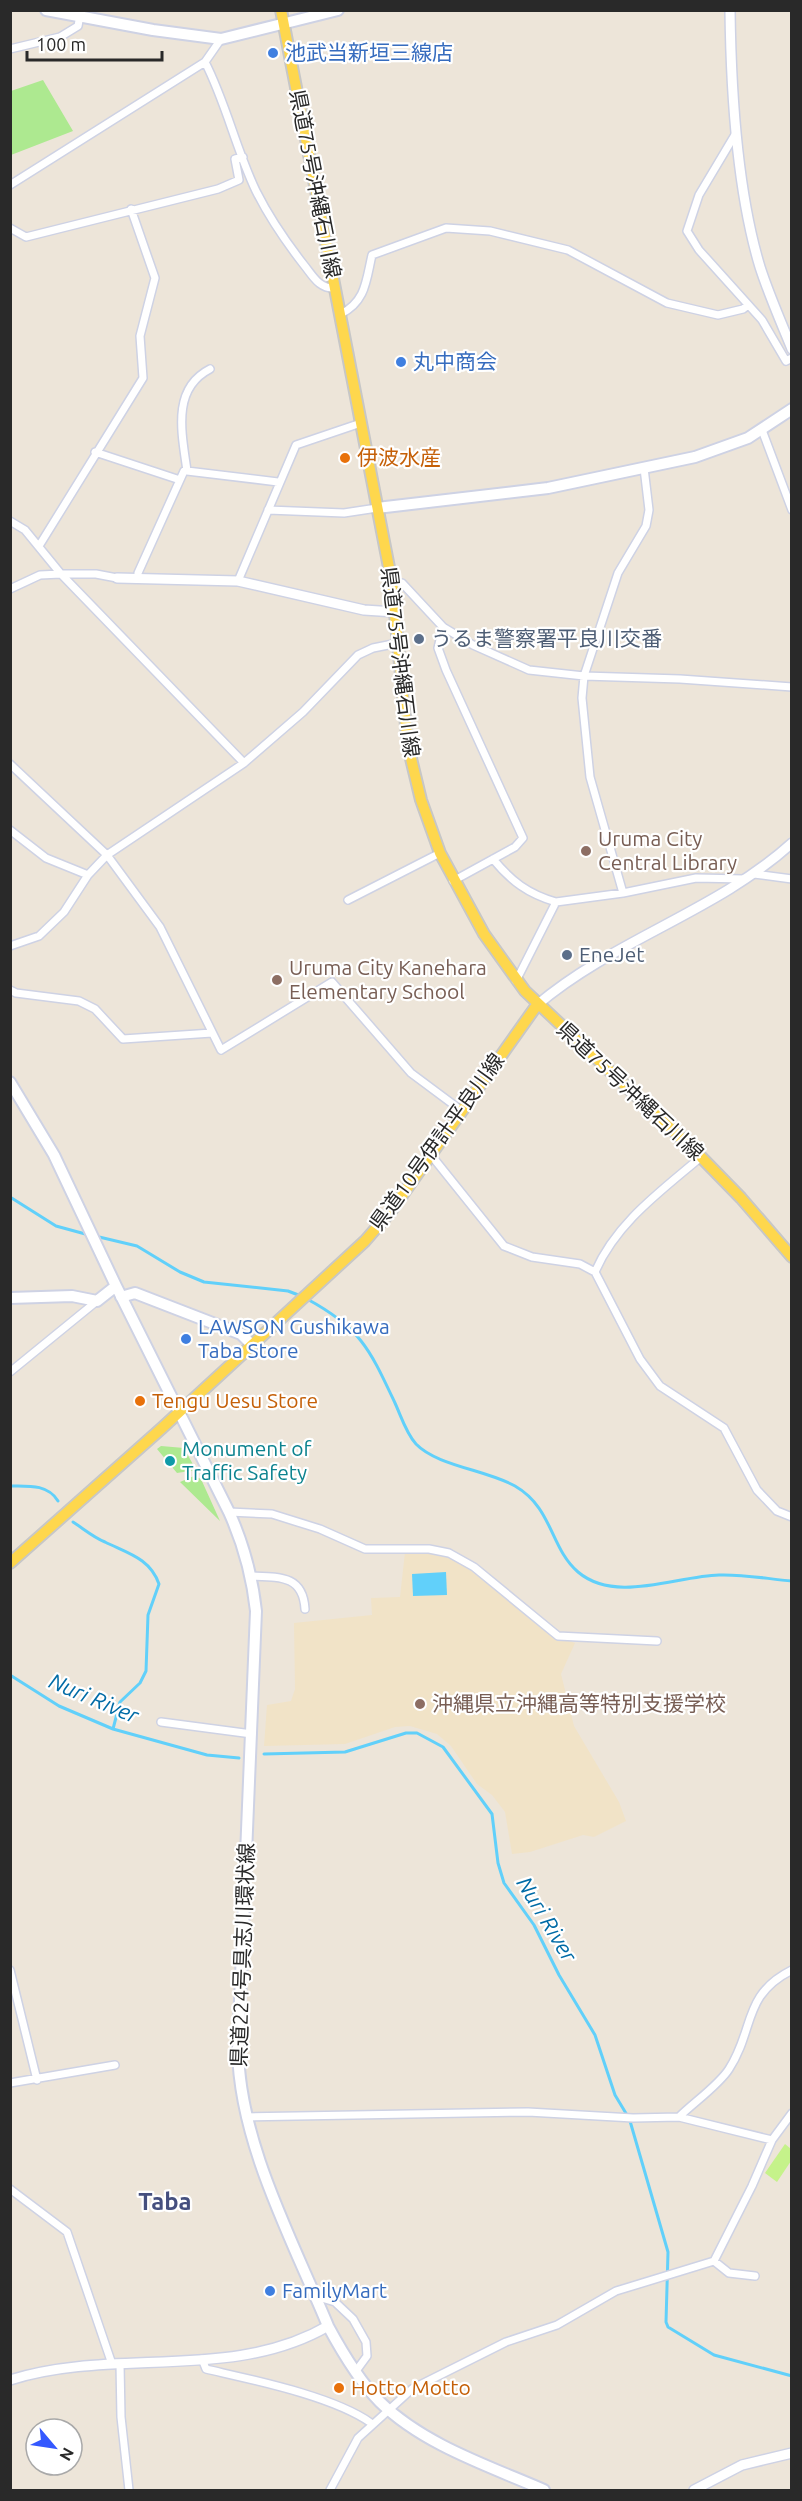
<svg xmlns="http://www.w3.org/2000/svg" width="802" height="2501" font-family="Ubuntu,'Noto Sans JP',sans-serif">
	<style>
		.education { fill: #f1e3c7 }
		.green { fill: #ade990 }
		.pitch { fill: #c5f28a }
		.water { fill: #61d0fa }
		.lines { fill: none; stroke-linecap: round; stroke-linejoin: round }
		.stream { stroke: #61d0fa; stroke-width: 3 }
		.minor-casing { stroke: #ced2e4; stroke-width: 10 }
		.tertiary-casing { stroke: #ced2e4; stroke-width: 12 }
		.secondary-casing { stroke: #ced2e4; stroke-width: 14 }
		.primary-casing { stroke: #c7c7c7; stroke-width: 14 }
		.minor { stroke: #fff; stroke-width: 7 }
		.tertiary { stroke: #fff; stroke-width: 9 }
		.secondary { stroke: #fff; stroke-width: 10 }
		.primary { stroke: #fed74d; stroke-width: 10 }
		.shop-dot { fill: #3f7fe0; stroke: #fff; stroke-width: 2 }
		.food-dot { fill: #e8710a; stroke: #fff; stroke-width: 2 }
		.service-dot { fill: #5c6f8a; stroke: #fff; stroke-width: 2 }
		.education-dot { fill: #8d6e63; stroke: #fff; stroke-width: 2 }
		.culture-dot { fill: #0f9aa8; stroke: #fff; stroke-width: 2 }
		.labels { text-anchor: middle; stroke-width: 4.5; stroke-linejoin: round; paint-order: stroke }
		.shop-label { font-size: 21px; fill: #366cbe; stroke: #fff; text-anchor: start }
		.street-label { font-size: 21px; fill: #292929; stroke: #fff }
		.food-label { font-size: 21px; fill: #c56008; stroke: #fff; text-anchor: start }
		.service-label { font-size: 21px; fill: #4e5e75; stroke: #fff; text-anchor: start }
		.education-label { font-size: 21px; fill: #785e54; stroke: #fff; text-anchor: start }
		.culture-label { font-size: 21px; fill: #0d838f; stroke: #fff; text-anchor: start }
		.water-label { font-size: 22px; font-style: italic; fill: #006ba6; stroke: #fff }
		.quarter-label { font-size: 24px; font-weight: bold; fill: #454f7e; stroke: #fff }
	</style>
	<rect width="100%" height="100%" fill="#ede5d9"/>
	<!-- education -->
	<path class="education" d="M405,1552H428L447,1556L472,1570L552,1635L575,1643L561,1674L574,1726L619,1802L626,1821L594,1837L583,1835L530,1852L512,1854L505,1812L492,1795L477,1784L451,1746L437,1734L410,1726L395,1727L345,1744L264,1746L267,1705L291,1701L295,1689L294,1623L372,1615L371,1598L400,1597Z"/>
	<!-- green -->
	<path class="green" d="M43,80L73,131L11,155V91Z
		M161,1446L184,1448L196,1470L177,1473L157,1449Z
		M194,1476L201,1479L220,1521L180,1482Z"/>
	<!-- pitch -->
	<path class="pitch" d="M785,2144L791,2149V2161L777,2182L765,2173Z"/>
	<!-- water -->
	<path class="water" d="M446,1572L447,1595L413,1596L412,1574Z"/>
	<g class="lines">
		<!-- stream -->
		<path class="stream" d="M10,1197L56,1226L89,1235
			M95,1236L137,1246L180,1272L204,1282L288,1291L301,1296
			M307,1299C361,1328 370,1350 395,1403C401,1416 406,1433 416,1444C437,1466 487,1470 515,1486C553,1508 550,1548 578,1572C616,1604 676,1576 719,1575C743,1574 768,1579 792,1581
			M10,1486C28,1486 48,1484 58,1501
			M73,1522C84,1529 93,1537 105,1542C127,1553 150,1558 159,1584L148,1615L146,1671L140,1683L120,1702L113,1729
			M10,1675L59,1706L113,1729L207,1755L239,1758
			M264,1754L345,1752L406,1733H417L443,1747L492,1814L498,1863L504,1883L534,1925L559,1975L595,2035L615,2095L627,2115
			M630,2121L668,2252L666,2322L668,2327L714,2355L792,2376"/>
		<defs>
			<path id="minor" d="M10,49L60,37L78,26L81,10
				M205,62C226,103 236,149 256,191C269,217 286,242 304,265C313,276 319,289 335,288
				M736,133L699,195L687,231L699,250L762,320L786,361L792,358
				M10,185L205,62L221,39
				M10,228L26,237L218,189L239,180L235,159L243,157
				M341,314C366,301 366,281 372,255L446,228L490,231L568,250L667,303L718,315L743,309L748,305
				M762,430L792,510
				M95,452L180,480
				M187,471C182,434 171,389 210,369
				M187,471L278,482
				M268,510L344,513L377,508
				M10,521L25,530L61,574H96L117,578
				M39,546L143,378L140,336L155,278L131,209
				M138,579V573L184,471H187
				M238,581L296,445L361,423
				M392,583H402L443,627L473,645L529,670L584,676L680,679L792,687
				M10,589L40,575L61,574L244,763
				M443,627L438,648L446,670L523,838L515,847L453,881
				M10,764L107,855L160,927L221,1050L332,982L411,1073L462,1111
				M10,830L46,858L88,875
				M493,859C511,881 528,894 556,902
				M754,874L792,879
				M623,893L590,777L582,698L584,676L618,573L646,526L649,510L644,468
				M348,900L440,853
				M10,946L39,936L64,912L88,875L107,855L244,763L303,712L358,655L373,648L398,643
				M516,981L556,902L623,893L696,878L744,879
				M10,990L16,993L79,1001L95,1009L123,1039L212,1033
				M431,1155L504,1246L532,1257L580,1264L595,1272L640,1359L660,1386L724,1428L757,1490L777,1511L792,1517
				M595,1272C616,1223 661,1191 701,1157
				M10,1372L97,1301
				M229,1512L272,1514L320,1529L365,1549H429L449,1553L474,1567L558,1636L657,1641
				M252,1576C281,1577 303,1576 305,1609
				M161,1722L252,1734
				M10,1970L37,2080
				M10,2083L115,2065
				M246,2117L528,2112L633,2118L679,2117L772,2140
				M679,2117C693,2103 719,2085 729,2069C755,2029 742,1995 792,1970
				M10,2189L67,2232L112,2364
				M714,2261L729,2273L755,2276
				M315,2296L335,2302L353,2319L366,2342L367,2356L356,2371
				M202,2359L206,2369C253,2380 333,2396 371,2423
				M120,2364L121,2417L129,2490
				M330,2490L358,2438L412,2389L506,2342L557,2325L616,2291L714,2261L752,2186L772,2140L792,2113"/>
			<path id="tertiary" d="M730,10C731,90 737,191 760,267C769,295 781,322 792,349
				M117,578L238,581L364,610L395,612
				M537,1005C615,939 717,911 792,843
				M10,2380C113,2347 232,2382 328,2326
				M694,2490L742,2465L792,2453"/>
			<path id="secondary" d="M46,10L153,30L221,39L338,10
				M377,508L548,488L695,457L748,438L792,409
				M10,1082L54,1155L116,1286L229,1512C244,1545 252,1575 256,1611L238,2049C239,2142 293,2241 328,2326C342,2352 359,2381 380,2402C424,2445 489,2466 544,2490
				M121,1297L135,1293L241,1334L252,1345
				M10,1298L72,1296L97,1301L116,1286"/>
			<path id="primary" d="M281,10L392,583L408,746L421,800L440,853L484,934L525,991L701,1157L741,1198L792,1257
				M10,1563L162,1428L365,1241L391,1211L537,1005"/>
		</defs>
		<!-- minor casing -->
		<use href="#minor" class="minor-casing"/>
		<!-- tertiary casing -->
		<use href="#tertiary" class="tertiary-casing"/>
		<!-- secondary casing -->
		<use href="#secondary" class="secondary-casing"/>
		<!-- primary casing -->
		<use href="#primary" class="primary-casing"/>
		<!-- minor -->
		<use href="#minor" class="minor"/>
		<!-- tertiary -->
		<use href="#tertiary" class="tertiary"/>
		<!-- secondary -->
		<use href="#secondary" class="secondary"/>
		<!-- primary -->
		<use href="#primary" class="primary"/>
	</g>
	<!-- markers -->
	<g class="shop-dot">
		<circle cx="273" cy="53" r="6"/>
		<circle cx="401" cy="362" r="6"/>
		<circle cx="186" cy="1339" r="6"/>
		<circle cx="270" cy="2291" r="6"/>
	</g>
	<g class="food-dot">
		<circle cx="345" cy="458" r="6"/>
		<circle cx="140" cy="1401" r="6"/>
		<circle cx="339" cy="2388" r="6"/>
	</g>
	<g class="service-dot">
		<circle cx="419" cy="639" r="6"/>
		<circle cx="567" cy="955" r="6"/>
	</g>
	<g class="education-dot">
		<circle cx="586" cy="851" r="6"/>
		<circle cx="277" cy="980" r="6"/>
		<circle cx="420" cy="1704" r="6"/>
	</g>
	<circle class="culture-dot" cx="170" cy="1461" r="6"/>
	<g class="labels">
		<!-- shop labels -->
		<g class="shop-label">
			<text x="285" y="60">池武当新垣三線店</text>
			<text x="413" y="369">丸中商会</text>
			<text x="198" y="1334">LAWSON Gushikawa<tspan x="198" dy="24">Taba Store</tspan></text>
			<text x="282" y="2298">FamilyMart</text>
		</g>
		<!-- street labels -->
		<g class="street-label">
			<text transform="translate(315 184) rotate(79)" y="7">県道75号沖縄石川線</text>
			<text transform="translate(400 662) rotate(83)" y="7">県道75号沖縄石川線</text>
			<text transform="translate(630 1091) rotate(43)" y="7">県道75号沖縄石川線</text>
			<text transform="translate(437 1142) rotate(-54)" y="7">県道10号伊計平良川線</text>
			<text transform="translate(243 1955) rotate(-88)" y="7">県道224号具志川環状線</text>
		</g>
		<!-- food labels -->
		<g class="food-label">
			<text x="357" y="465">伊波水産</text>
			<text x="152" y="1408">Tengu Uesu Store</text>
			<text x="351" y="2395">Hotto Motto</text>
		</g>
		<!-- service labels -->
		<g class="service-label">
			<text x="431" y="646">うるま警察署平良川交番</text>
			<text x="579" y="962">EneJet</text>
		</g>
		<!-- education labels -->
		<g class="education-label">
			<text x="598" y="846">Uruma City<tspan x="598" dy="24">Central Library</tspan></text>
			<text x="289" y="975">Uruma City Kanehara<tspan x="289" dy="24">Elementary School</tspan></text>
			<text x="432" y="1711">沖縄県立沖縄高等特別支援学校</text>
		</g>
		<!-- culture labels -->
		<g class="culture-label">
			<text x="182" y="1456">Monument of<tspan x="182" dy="24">Traffic Safety</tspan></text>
		</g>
		<!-- water labels -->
		<g class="water-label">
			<text transform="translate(94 1698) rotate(23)" y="8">Nuri River</text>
			<text transform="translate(547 1919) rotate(59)" y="8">Nuri River</text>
		</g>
		<!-- quarter labels -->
		<g class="quarter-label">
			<text x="165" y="2210">Taba</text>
		</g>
	</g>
	<!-- border -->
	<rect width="802" height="2501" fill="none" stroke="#292929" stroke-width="24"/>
	<!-- north arrow -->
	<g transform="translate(54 2447) rotate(119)"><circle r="28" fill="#ffffff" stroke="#a9a9a9" stroke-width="1.5"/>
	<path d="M0-4.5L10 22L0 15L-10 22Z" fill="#3458ff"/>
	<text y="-9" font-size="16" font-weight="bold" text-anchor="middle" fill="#292929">N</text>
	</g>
	<!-- scale -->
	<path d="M27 51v9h135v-9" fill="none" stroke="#292929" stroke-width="3"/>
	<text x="36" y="51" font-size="18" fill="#292929" stroke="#ffffff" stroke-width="4.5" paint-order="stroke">100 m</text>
</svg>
